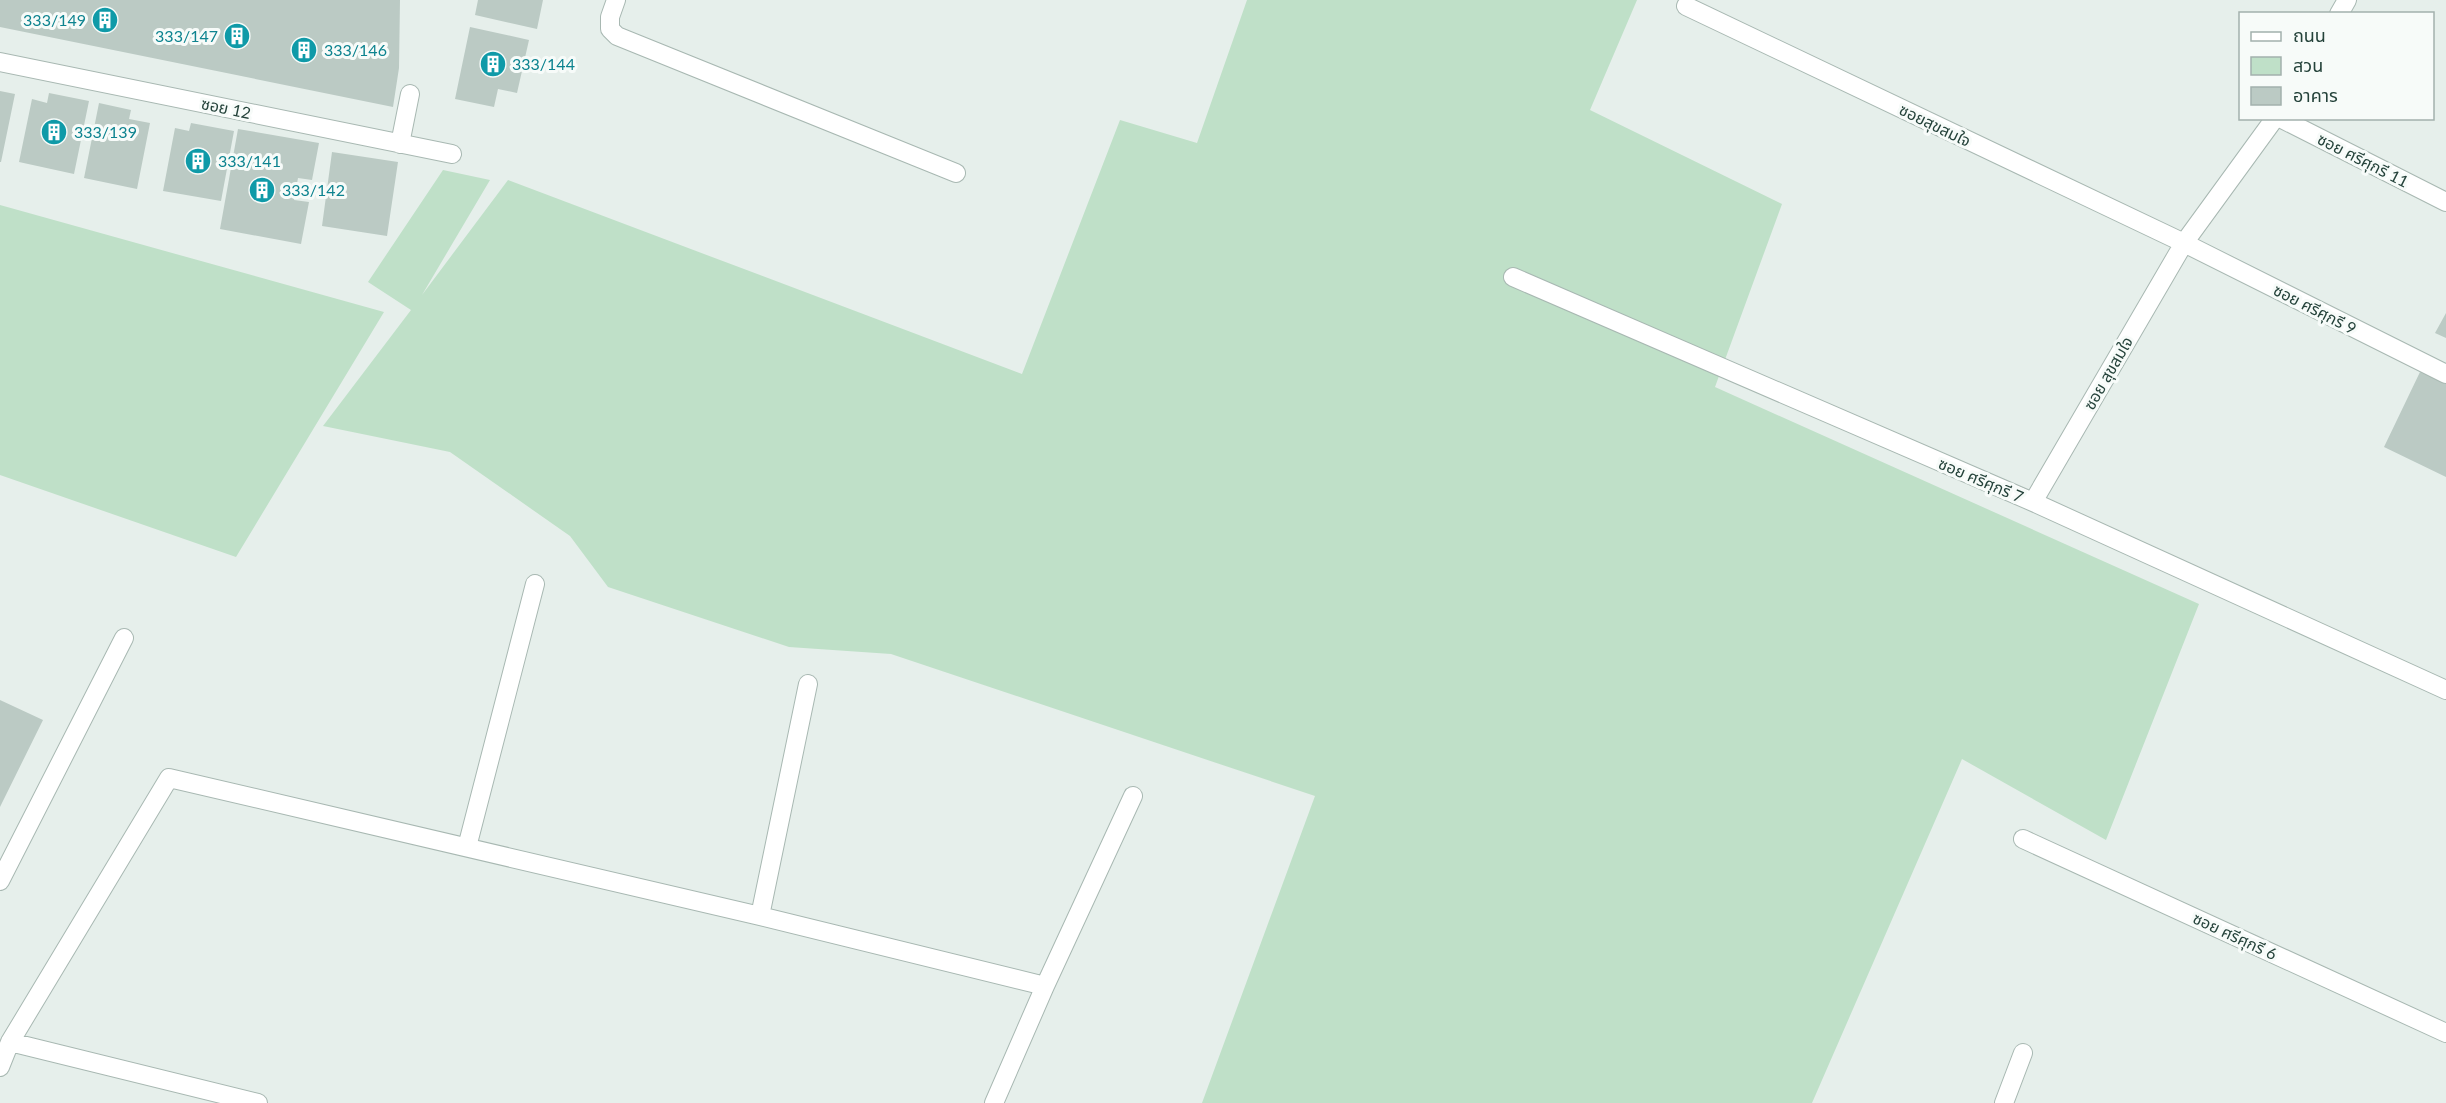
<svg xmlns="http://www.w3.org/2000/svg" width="2446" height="1103" font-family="Lato,'Noto Sans Thai',sans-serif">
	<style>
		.green { fill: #bfe0c8 }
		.building { fill: #bbcac4 }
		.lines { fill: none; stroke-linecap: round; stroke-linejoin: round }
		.lane-casing { stroke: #a8b8b2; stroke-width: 20 }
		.street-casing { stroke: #a8b8b2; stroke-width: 20 }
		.lane { stroke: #fff; stroke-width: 18 }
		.street { stroke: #fff; stroke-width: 18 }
		.labels { text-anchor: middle; stroke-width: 6; stroke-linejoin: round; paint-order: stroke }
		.culture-label { font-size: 16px; fill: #0d838f; stroke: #f7fbf9; text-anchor: start }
		.street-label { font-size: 16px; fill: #24423a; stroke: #f7fbf9 }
	</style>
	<rect width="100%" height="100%" fill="#e6efeb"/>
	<!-- green -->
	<path class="green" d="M1247,0H1637L1590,110L1782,204L1715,387L2199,604L2106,840L1962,759L1812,1103H1202L1315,796L891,654L789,647L608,587L570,536L450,452L323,426L411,310L368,282L443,170L490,180L422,295L508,180L1022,374L1120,120L1197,143Z
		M0,205L384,312L236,557L0,475Z"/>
	<!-- building -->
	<path class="building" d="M0,0H400L399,68L393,107L0,27Z
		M478,0H543L537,29L475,15Z
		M470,27L529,40L517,93L498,89L494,107L455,99Z
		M0,91L15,94L1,162H0Z
		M49,93L89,101L74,174L19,162L32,99L47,103Z
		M99,103L131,110L129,119L150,123L137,189L84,178Z
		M191,123L234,131L221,201L163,191L175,128L189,131Z
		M238,129L319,143L312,180L298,178L294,200L309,202L301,244L220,229Z
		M332,152L398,162L387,236L322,226Z
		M2446,313V338L2435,333Z
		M2420,372L2446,384V477L2384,447Z
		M0,700L43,720L0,807Z"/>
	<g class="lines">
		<defs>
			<path id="lane" d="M0,881L124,638
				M2004,1103L2023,1053"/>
			<path id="street" d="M616,0L610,17V29L617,36L956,173
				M1686,6L2184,243L2446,374
				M2339,14L2347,0
				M0,62L452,154
				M2280,118L2446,202
				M400,144L410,94
				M1513,277L2033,502L2446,690
				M2033,502L2184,243L2275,118
				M2023,839L2446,1033
				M467,847L535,584
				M760,916L808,684
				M10,1042L258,1103
				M0,1067L10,1042L169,778L760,916L1045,986
				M994,1103L1045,986L1133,796"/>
		</defs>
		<!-- lane casing -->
		<use href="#lane" class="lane-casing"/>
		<!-- street casing -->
		<use href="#street" class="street-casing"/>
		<!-- lane -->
		<use href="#lane" class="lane"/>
		<!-- street -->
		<use href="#street" class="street"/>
	</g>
	<!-- icons -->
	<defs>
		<symbol id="building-disc" viewBox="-11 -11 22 22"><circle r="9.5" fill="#0f9aa8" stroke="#f7fbf9"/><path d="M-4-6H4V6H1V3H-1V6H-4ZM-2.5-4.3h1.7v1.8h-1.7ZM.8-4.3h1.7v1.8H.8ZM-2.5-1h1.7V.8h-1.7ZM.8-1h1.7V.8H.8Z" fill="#fff"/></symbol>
	</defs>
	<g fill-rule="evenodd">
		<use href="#building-disc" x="90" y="5" width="30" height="30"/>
		<use href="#building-disc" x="222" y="21" width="30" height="30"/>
		<use href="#building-disc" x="289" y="35" width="30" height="30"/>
		<use href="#building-disc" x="478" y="49" width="30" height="30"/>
		<use href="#building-disc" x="39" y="117" width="30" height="30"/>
		<use href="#building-disc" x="183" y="146" width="30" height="30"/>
		<use href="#building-disc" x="247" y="175" width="30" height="30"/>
	</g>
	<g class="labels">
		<!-- culture labels -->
		<g class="culture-label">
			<text x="86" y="26" text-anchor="end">333/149</text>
			<text x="218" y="42" text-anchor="end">333/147</text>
			<text x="324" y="56">333/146</text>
			<text x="512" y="70">333/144</text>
			<text x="74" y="138">333/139</text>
			<text x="218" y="167">333/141</text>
			<text x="282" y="196">333/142</text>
		</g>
		<!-- street labels -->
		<g class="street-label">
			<text transform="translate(226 108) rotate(12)" y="6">ซอย 12</text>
			<text transform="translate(1935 125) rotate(26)" y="6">ซอยสุขสมใจ</text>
			<text transform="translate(2363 160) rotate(27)" y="6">ซอย ศรีศุกรี 11</text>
			<text transform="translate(2315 309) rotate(27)" y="6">ซอย ศรีศุกรี 9</text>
			<text transform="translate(2108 373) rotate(-60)" y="6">ซอย สุขสมใจ</text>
			<text transform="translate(1981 480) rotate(23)" y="6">ซอย ศรีศุกรี 7</text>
			<text transform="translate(2235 936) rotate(25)" y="6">ซอย ศรีศุกรี 6</text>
		</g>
	</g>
	<!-- legend -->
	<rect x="2239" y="12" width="195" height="108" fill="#f7fbf9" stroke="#a3b1ad" stroke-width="1.5"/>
	<rect x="2251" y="32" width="30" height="9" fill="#ffffff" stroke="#a3b1ad" stroke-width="1.5"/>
	<text x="2293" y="42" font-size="18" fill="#24423a">ถนน</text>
	<rect x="2251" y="57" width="30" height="18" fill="#bfe0c8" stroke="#a3b1ad" stroke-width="1.5"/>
	<text x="2293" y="72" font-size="18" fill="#24423a">สวน</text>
	<rect x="2251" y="87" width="30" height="18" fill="#bbcac4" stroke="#a3b1ad" stroke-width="1.5"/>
	<text x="2293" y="102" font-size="18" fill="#24423a">อาคาร</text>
</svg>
